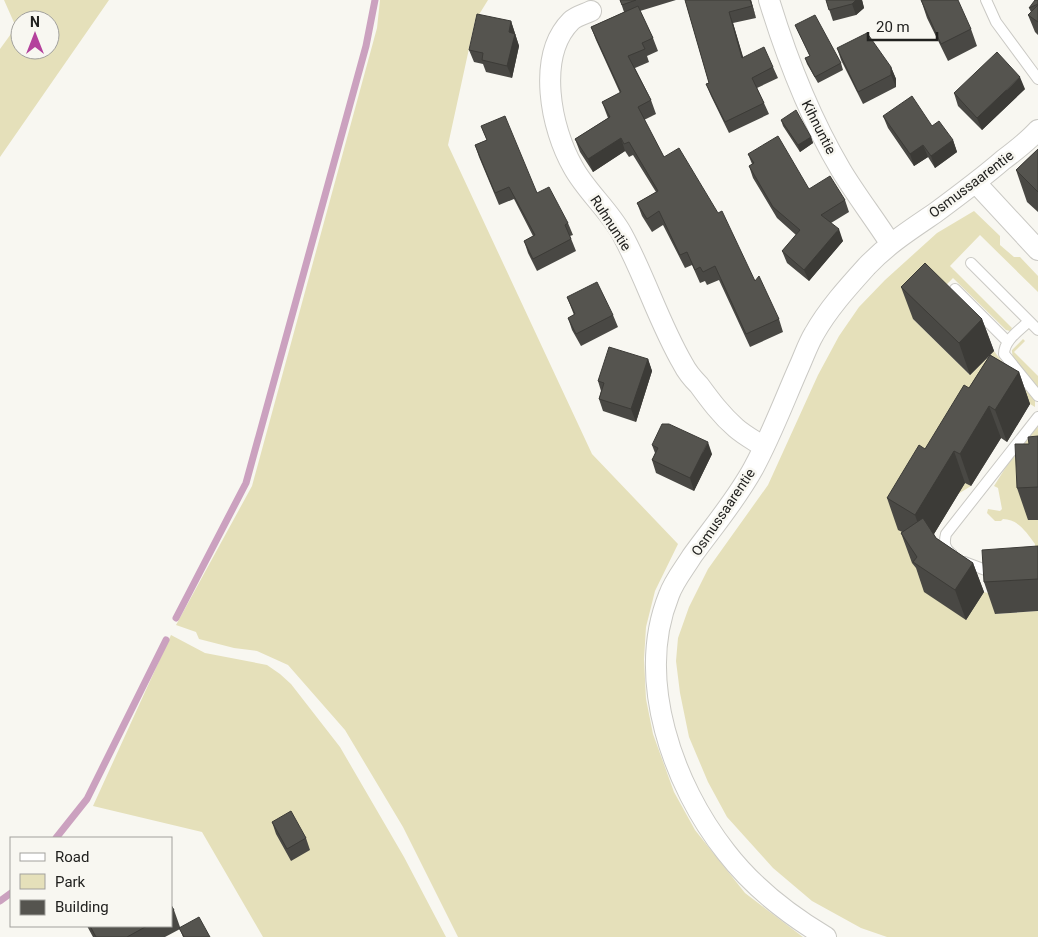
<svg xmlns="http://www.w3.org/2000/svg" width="1038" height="937" font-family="Roboto,sans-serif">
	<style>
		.green { fill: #e5e0ba; fill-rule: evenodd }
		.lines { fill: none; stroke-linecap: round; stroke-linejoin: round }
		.stream { stroke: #cba1bf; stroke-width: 7 }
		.lane-casing { stroke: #cac9c4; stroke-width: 12 }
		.street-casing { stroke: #cac9c4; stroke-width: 22 }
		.lane { stroke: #fff; stroke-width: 10 }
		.street { stroke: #fff; stroke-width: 20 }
		.wall { fill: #494844 }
		.shaded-wall { fill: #3c3b37 }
		.building { fill: #55544f; stroke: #3c3b37 }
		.labels { text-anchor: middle; stroke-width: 5; stroke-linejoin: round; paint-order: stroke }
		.street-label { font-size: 14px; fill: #21211f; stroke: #f8f7f1 }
	</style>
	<rect width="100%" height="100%" fill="#f8f7f1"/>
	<!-- green -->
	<path class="green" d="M4,0H109L0,157V49L16,27ZM20,20H50V50H20Z
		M380,0H488L475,21L448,145L592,454L678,544L655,591L646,627L644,659L646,699L653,734L674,792L695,830L745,893L803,937H458L403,827L345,730L288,665L257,651L234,648L199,639L196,632L176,625L252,486L377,28Z
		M974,211L1000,236V245L1014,257H1020L1038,276V292L980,235L950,266L1012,328L1010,331L1006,330L953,278L913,319L970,375L994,351L1006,367L1035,397V407L1030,404L944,470L971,486L958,494L926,547L966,619L984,592L994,595L996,614L1038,611V937H887L861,928L812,901L773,868L727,817L708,782L689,737L680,693L676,661L678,638L689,607L708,569L768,485L818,375L839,336L859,307L885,280L937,233Z
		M1023,339L1025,341L1014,352L1038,376V387C1029,377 1011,364 1012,350Z
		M1038,427V561L1034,555L1035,544C1027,533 1018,519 1003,519L1001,521H995L987,513L988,509L1000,511L1002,509L998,488L994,486L1026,435L1032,428Z
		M171,635L205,653L267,665L280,674L291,684L340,747L404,857L446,937H263L202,832L93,806Z"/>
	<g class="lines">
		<!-- stream -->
		<path class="stream" d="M176,618L246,483L366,46L375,0
			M56,838L87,799L166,640
			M0,901L11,893"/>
		<defs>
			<path id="lane" d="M986,0L996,22L1038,79
				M971,263L1029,321
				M955,289L1008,342
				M1038,330L1029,321C1020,330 1004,340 1004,354L1038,396
				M952,554C944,549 944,542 946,534L1038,417
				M964,562L991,572H995"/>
			<path id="street" d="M769,0C787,59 809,116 841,170C856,195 874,218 890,243
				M591,11C585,14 576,16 571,21C536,56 551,129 573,167C586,191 609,210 622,234C645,276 659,323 683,364C687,372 693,379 699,385C710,400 721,415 736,428C744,435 755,441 764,447
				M976,183L1038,250
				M826,937C789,915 753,887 726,852C673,785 635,679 669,595C674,581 684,569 692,556C713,527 736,500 753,469C771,436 784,401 799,367C804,356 808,344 814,334C828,309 848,287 867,266C888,244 910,230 935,213C958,196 981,179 1003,160C1015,151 1028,141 1038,130"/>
		</defs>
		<!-- lane casing -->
		<use href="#lane" class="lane-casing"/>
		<!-- street casing -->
		<use href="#street" class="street-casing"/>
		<!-- lane -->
		<use href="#lane" class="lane"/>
		<!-- street -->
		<use href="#street" class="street"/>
	</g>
	<!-- wall -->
	<path class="wall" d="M620,0H676L640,11L653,38L658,51L647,56L649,62L635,68L651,100L656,114L644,120L664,157L755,281L779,319L783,332L750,347L719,280L707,285L705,281L700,283L692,265L685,268L663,225L652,232L642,216L637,203L656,192L633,155L629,157L625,151L593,172L580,152L575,139L608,118L602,102L620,93L596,40L591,27L624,12Z
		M685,0H751L756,18L733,23L743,58L773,67L778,78L757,88L764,103L769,114L729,133L711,96L706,84L709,83Z
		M826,0H862L864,8L856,15L833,21Z
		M921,0L971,29L977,46L948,61L927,18Z
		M1038,0V35L1035,32L1028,15L1031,12L1029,8Z
		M511,21L519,46L512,78L486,72L483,64L474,62L469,50Z
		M795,25L841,63L843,70L818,83L807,64L805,58L810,56Z
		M837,48L891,67L896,79V87L863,104L841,60Z
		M1025,89L982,130L958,106L954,93Z
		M883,116L932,126L953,140L957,152L935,168L928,157L914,166L888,128Z
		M781,120L811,137L813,143L800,152L783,126Z
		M481,126L537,193L568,223L573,235L570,236L576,251L537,271L528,253L524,241L533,236L514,199L499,205L479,157L475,145L487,140Z
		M1038,149V212L1027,202L1016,170Z
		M748,154L809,189L845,200L849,212L831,223L843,241L809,281L787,263L782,251L796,235L777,218L753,178L749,166L752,164Z
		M901,287L982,319L994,351L990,355L1019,372L1030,404L1007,442L1001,438L971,486L965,483L934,534L936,538L973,563L984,592L966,620L924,592L916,568L912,563L901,533L902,532L898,530L887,498L925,449L969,388L990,355L970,375L913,319Z
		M567,297L613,315L618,327L581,346L572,330L568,318L574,315Z
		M648,359L652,371L636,422L603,411L599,399L601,391L598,381Z
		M1038,436V520H1028L1017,488L1029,444Z
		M652,445L712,454L694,491L656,473L652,460L655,453Z
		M1038,546V611L995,614L984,582Z
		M272,822L306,838L310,850L291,861L276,834Z
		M171,905L174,910L180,927L210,937H183L180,929L165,937H93L87,926H171Z"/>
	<!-- shaded-wall -->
	<path class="shaded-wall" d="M750,0H751L756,18Z
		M856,0H862L864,8L856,15L852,4Z
		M729,12L733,23L747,70L742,58Z
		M511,21L519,46L512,78L507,66L509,32Z
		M891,67L896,79V87L891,75Z
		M1020,77L1025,89L982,130L977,118Z
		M811,137L813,143L800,152L798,145Z
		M621,138L625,151L593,172L588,159Z
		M953,140L957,152L935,168L931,156Z
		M923,145L928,157L914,166L910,154Z
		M839,229L843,241L809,281L804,270Z
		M982,319L994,351L970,375L959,343Z
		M648,359L652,371L636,422L631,409Z
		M1019,372L1030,404L1007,442L995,410Z
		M989,406L1001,438L971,486L960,454Z
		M708,442L712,454L694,491L690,478Z
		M954,451L965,483L926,547L915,515Z
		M973,563L984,592L966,620L955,590Z"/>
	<!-- building -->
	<path class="building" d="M620,0H636L622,5Z
		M685,0H750L752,6L729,12L742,58L764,47L773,67L752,78L764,103L725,122L706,84L709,83Z
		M826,0H856L852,4L829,10Z
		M921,0H958L971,29L941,44Z
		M1035,0H1038V4L1029,8Z
		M1038,5V22L1028,15Z
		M638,6L653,38L642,43L645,49L628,56L651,100L638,107L664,157L679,148L718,213L722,211L755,281L759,276L779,319L746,334L715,266L703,272L700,267L695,270L687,252L680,255L659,211L647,219L637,203L658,191L629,142L624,144L621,138L588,159L575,139L610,117L602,102L621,92L591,27Z
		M477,14L511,21L509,32L515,34L507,66L482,60L483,53L469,50Z
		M815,15L841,63L815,77L805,58L810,56L795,25Z
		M867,33L891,67V75L858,92L837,48Z
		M997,52L1020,77L977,118L954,93Z
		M912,96L932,126L939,121L953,140L931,156L923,145L910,154L883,116Z
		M796,110L811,137L798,145L781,120Z
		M505,116L537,193L549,187L568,223L565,225L571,239L533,259L524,241L535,235L509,187L495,193L475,145L487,140L481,126Z
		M778,136L809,189L830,176L845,200L821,215L839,229L804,270L782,251L800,230L773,207L749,166L754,163L748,154Z
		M1038,149V192L1016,170Z
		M925,263L982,319L959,343L901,287Z
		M597,282L613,315L576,334L568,318L575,314L567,297Z
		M609,347L648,359L631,409L599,399L604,383L598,381Z
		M990,355L1019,372L995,410L989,406L960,454L954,451L915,515L887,498L919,445L925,449L964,385L969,388Z
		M662,424H669L708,442L690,478L652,460L658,448L652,445Z
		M1038,436V487L1017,488L1015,444H1029L1028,437Z
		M923,518L936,538L973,563L955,590L913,562L917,557L901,533Z
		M1038,546V579L984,582L982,550Z
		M291,811L306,838L287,849L272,822Z
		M171,905L174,910L171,912Z
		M199,917L210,937H184L179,928Z
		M90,926H147L127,937H96Z"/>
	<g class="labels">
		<!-- street labels -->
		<g class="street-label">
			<text transform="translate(819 127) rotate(63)" y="5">Kihnuntie</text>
			<text transform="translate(971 184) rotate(-37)" y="5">Osmussaarentie</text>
			<text transform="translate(611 223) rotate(57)" y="5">Ruhnuntie</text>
			<text transform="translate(723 512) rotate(-56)" y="5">Osmussaarentie</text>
		</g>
	</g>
	<!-- legend -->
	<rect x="10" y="837" width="162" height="90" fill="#f8f7f1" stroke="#a2a19d"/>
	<rect x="20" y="853" width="25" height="8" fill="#ffffff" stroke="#a2a19d"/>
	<text x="55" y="862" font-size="15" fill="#21211f">Road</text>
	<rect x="20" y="874" width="25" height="15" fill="#e5e0ba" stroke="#a2a19d"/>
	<text x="55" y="887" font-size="15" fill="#21211f">Park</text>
	<rect x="20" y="900" width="25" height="15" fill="#55544f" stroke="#a2a19d"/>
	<text x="55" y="912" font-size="15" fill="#21211f">Building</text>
	<!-- north arrow -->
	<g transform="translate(35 35)"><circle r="24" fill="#f8f7f1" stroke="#a2a19d"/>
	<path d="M0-4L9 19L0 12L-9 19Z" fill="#b4419c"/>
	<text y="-8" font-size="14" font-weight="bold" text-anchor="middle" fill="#21211f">N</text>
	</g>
	<!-- scale -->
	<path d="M868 32v8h69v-8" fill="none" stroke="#21211f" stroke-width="2.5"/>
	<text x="876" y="32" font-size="15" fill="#21211f" stroke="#f8f7f1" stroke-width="4" paint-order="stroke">20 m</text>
</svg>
